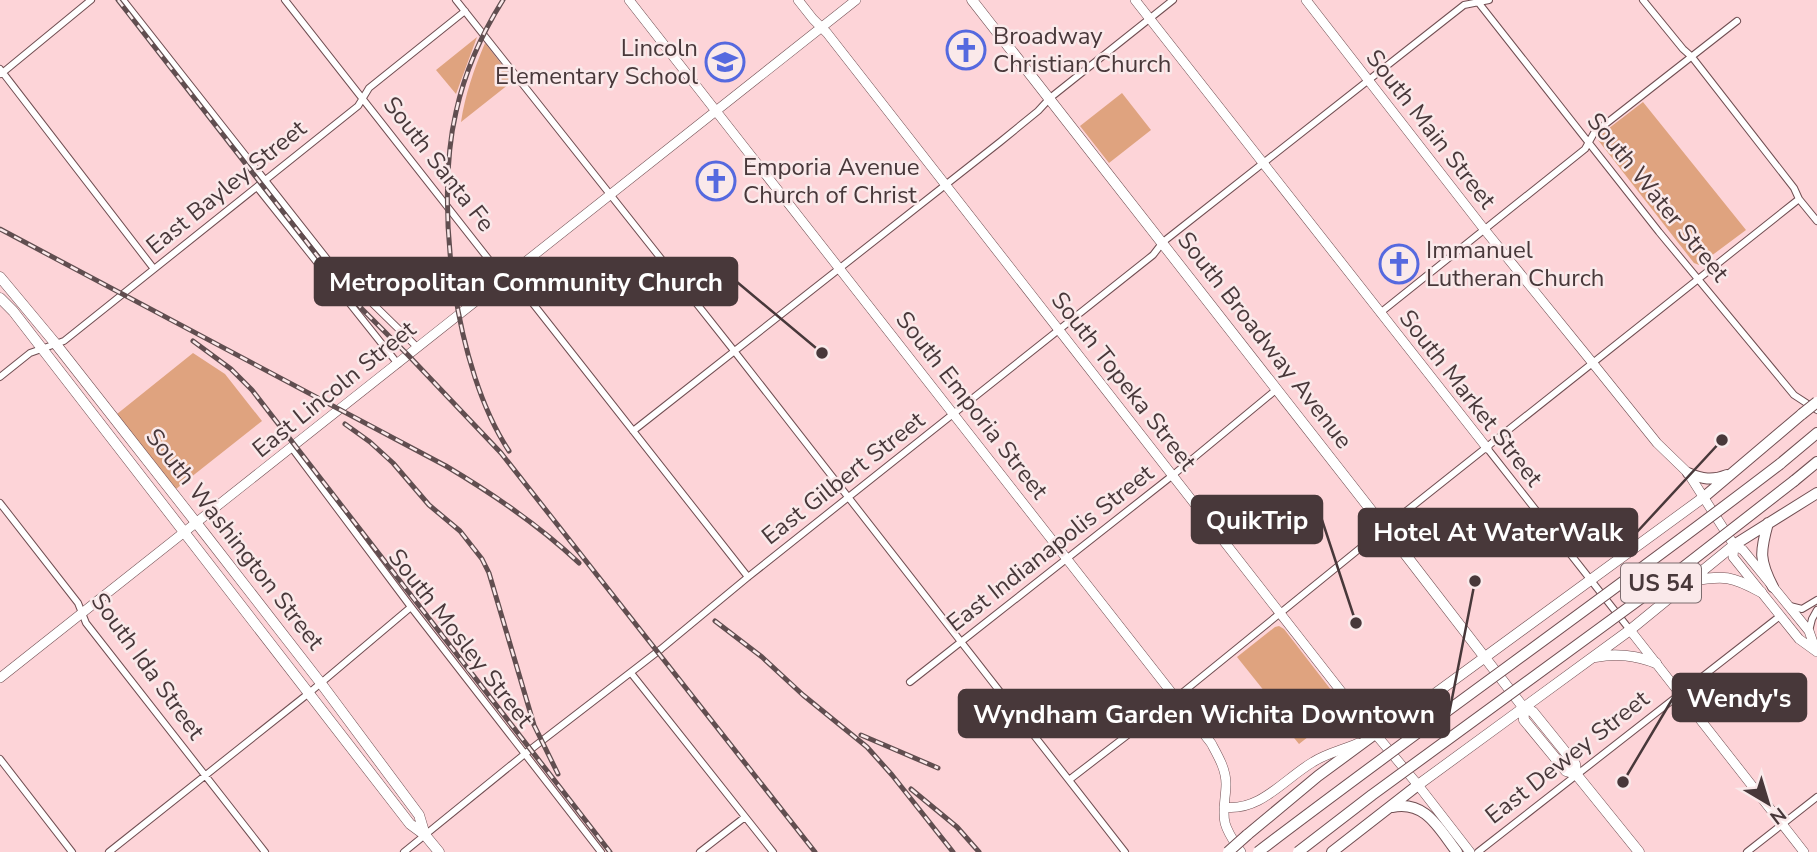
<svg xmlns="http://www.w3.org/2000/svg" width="1817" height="852" font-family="'Nunito Sans',sans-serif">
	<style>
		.green { fill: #dfa37f }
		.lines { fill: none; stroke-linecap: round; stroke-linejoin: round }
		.street-casing { stroke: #704e52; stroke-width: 8 }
		.secondary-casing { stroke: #704e52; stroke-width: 10 }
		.primary-casing { stroke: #704e52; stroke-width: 11 }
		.highway-casing { stroke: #704e52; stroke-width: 12 }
		.street { stroke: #fff; stroke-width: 6 }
		.secondary { stroke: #fff; stroke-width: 9 }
		.primary { stroke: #fff; stroke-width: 10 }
		.highway { stroke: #fff; stroke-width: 10 }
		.rail-casing { stroke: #614e50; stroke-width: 5 }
		.rail { stroke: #fae9ea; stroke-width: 2.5; stroke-dasharray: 8; stroke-linecap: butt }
		.highway-bridge-casing { stroke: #704e52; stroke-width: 12; stroke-linecap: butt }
		.highway-bridge { stroke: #fff; stroke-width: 10 }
		.labels { text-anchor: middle; stroke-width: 5; stroke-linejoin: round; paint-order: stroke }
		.shield { fill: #fae9ea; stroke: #7d6d6f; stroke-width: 2 }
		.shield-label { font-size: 23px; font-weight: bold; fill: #48383a }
		.poi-label { font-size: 24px; fill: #48383a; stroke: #fae9ea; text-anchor: start }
		.street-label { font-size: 24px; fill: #48383a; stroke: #fae9ea }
		.leader { fill: none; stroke: #48383a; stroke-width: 2.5 }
		.callout-dot { fill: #48383a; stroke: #fae9ea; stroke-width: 2.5 }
		.callout { fill: #48383a; stroke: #48383a; stroke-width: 2.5 }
		.callout-label { font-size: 26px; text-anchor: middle; font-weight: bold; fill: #fff }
	</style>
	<rect width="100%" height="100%" fill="#fdd4d8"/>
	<!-- green -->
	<path class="green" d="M477,37L456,94L436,70Z
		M485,43L514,80L461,122C465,95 474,69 485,43Z
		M1122,93L1151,130L1109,163L1080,126Z
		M1643,102L1746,230L1699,265L1694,263L1598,140L1600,135Z
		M193,353L225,374L262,421L176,489L117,414Z
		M1279,626L1284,629L1345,708L1299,744L1281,722L1285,717L1237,657L1275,627Z"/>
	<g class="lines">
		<defs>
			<path id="street" d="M123,0L327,259L417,347
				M285,0L497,270L516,282L748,577
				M456,0L735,352L1125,852
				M1643,0L1683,49L1692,57L1794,188L1799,199L1817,221
				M1478,2L1659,232L1794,395L1817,410
				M0,69L154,269
				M1,74L91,0
				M257,187L398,364
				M1380,313L1585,149L1594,133L1737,21
				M0,377L30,353L64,341L358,106L369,88L465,11
				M633,431L1000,142L1038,111L1050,98L1173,0
				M292,448L411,607L601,852
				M1487,448L1630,630
				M0,503L78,603L86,623L265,852
				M1790,606L1802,609L1817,600
				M1809,631L1812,619L1817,610
				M631,673L773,852
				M910,682L1173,475L1277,389
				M0,759L72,852
				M1069,780L1177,697L1385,528L1799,199
				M109,852L309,693L411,607
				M404,852L526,753L661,649L748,577L1153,255L1163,242L1464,5L1489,0
				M700,852L745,817
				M1478,852L1780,616
				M1747,852L1817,797"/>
			<path id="secondary" d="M629,0L1211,743C1218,756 1226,769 1226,784C1226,797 1222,810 1225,823C1228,834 1235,843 1241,852
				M798,0L813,19L827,33L1358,713L1418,785L1470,852
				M1135,0L1487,448
				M1306,0L1484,229L1587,356L1657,443L1688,473L1734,545L1733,557L1799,639L1817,652
				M1734,545L1743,550L1809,631L1816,651
				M1630,630L1804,852
				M0,678L856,0
				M1224,807C1260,812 1284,779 1313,762C1327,753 1343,750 1358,743"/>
			<path id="primary" d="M972,0L1385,528L1523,707L1533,712L1575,764L1576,774L1639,852
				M0,277L55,343L205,534L320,682L419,815L425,835
				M0,298L13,311L410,824L425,835L439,852
				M1691,581C1724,575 1732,576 1761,592
				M1595,657C1617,653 1635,655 1656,663
				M1523,707L1524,720L1566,771L1576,774
				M1375,734L1436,693L1704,497
				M1418,785L1630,630L1734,545"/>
			<path id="highway" d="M1780,464L1817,433
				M1688,473C1702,479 1712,481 1727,475
				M1794,481L1817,462
				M1704,497L1802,414
				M1768,523C1760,552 1759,560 1773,587
				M1734,545L1817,493
				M1392,807C1426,800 1439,829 1457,852
				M1247,835L1318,776L1375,734
				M1332,852L1418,785"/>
		</defs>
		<!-- street casing -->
		<use href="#street" class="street-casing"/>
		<!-- secondary casing -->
		<use href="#secondary" class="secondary-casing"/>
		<!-- primary casing -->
		<use href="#primary" class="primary-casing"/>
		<!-- highway casing -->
		<use href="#highway" class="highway-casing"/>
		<!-- street -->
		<use href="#street" class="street"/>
		<!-- secondary -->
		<use href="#secondary" class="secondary"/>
		<!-- primary -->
		<use href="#primary" class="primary"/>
		<!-- highway -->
		<use href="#highway" class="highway"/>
		<defs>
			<path id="rail" d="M118,0L326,267L362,309L408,355L501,453L815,852
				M503,0C481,35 465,71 456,112C434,206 455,370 509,451
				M0,229L446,466C493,494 539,525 579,563
				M193,341L231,369L252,390L610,852
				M345,424L370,442L393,463L429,505L460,531L482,559L489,573L534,725L558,774
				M715,621L762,657L803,695L867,747L892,775L953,852
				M861,735L938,768
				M911,789L957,827L979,852"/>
		</defs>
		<!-- rail casing -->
		<use href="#rail" class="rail-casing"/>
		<!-- rail -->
		<use href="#rail" class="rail"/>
		<defs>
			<path id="highway-bridge" d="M1802,414L1817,402
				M1228,852L1247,835
				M1258,852C1431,720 1608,596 1780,464
				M1298,852L1372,795L1681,569L1794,481"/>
		</defs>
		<!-- highway-bridge casing -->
		<use href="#highway-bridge" class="highway-bridge-casing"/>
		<!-- highway-bridge -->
		<use href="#highway-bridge" class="highway-bridge"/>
	</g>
	<!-- icons -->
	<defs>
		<symbol id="church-ring" viewBox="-11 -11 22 22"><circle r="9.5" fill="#fae9ea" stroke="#5569df" stroke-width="1.5"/><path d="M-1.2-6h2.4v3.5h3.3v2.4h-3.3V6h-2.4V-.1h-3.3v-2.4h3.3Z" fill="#5569df"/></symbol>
		<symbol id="school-ring" viewBox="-11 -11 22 22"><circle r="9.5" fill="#fae9ea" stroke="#5569df" stroke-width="1.5"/><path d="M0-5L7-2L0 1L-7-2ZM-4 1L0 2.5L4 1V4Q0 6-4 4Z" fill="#5569df"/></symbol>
	</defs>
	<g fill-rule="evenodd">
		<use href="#church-ring" x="944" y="28" width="44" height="44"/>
		<use href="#school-ring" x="703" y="40" width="44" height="44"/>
		<use href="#church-ring" x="694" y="159" width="44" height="44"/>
		<use href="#church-ring" x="1377" y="242" width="44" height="44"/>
	</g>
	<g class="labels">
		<!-- shield labels -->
		<rect class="shield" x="1621" y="563.5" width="80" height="39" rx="5"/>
		<g class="shield-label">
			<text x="1661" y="591">US 54</text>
		</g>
		<!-- poi labels -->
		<g class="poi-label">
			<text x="993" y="44">Broadway<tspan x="993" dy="28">Christian Church</tspan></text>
			<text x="698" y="56" text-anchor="end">Lincoln<tspan x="698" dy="28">Elementary School</tspan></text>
			<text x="743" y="175">Emporia Avenue<tspan x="743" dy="28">Church of Christ</tspan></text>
			<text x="1426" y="258">Immanuel<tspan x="1426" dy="28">Lutheran Church</tspan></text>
		</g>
		<!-- street labels -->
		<g class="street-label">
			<text transform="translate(1431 129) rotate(52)" y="8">South Main Street</text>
			<text transform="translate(439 164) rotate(52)" y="8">South Santa Fe</text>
			<text transform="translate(226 187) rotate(-39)" y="8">East Bayley Street</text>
			<text transform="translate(1658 197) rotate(51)" y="8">South Water Street</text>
			<text transform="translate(1265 340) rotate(52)" y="8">South Broadway Avenue</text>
			<text transform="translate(1124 381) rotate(52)" y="8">South Topeka Street</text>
			<text transform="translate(334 389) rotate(-39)" y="8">East Lincoln Street</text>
			<text transform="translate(1471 398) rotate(52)" y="8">South Market Street</text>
			<text transform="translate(972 405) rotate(52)" y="8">South Emporia Street</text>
			<text transform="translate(843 478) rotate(-38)" y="8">East Gilbert Street</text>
			<text transform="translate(235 539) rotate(52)" y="8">South Washington Street</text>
			<text transform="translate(1050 548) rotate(-38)" y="8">East Indianapolis Street</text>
			<text transform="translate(461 638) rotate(52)" y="8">South Mosley Street</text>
			<text transform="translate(148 666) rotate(54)" y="8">South Ida Street</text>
			<text transform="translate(1567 757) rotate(-38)" y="8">East Dewey Street</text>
		</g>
	</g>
	<!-- callouts -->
	<path class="leader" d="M822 353L737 282M1356 623L1322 520M1722 440L1637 532M1623 782L1673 698M1475 581L1449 714"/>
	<g class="callout-dot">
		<circle cx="822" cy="353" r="7"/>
		<circle cx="1356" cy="623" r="7"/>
		<circle cx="1722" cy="440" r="7"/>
		<circle cx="1623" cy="782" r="7"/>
		<circle cx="1475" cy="581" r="7"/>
	</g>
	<g class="callout">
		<rect x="315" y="258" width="422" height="47" rx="7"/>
		<rect x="1192" y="496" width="130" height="47" rx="7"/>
		<rect x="1359" y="509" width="278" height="47" rx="7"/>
		<rect x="1673" y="674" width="133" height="47" rx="7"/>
		<rect x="959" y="690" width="490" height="47" rx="7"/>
	</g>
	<g class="callout-label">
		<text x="526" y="291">Metropolitan Community Church</text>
		<text x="1257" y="529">QuikTrip</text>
		<text x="1498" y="541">Hotel At WaterWalk</text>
		<text x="1739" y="707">Wendy's</text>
		<text x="1204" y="723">Wyndham Garden Wichita Downtown</text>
	</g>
	<!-- north arrow -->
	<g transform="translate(1768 803) rotate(142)" stroke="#fae9ea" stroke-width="5" paint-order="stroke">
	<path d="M0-5L12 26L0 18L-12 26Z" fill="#48383a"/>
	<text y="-10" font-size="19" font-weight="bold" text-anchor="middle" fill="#48383a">N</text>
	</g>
</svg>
